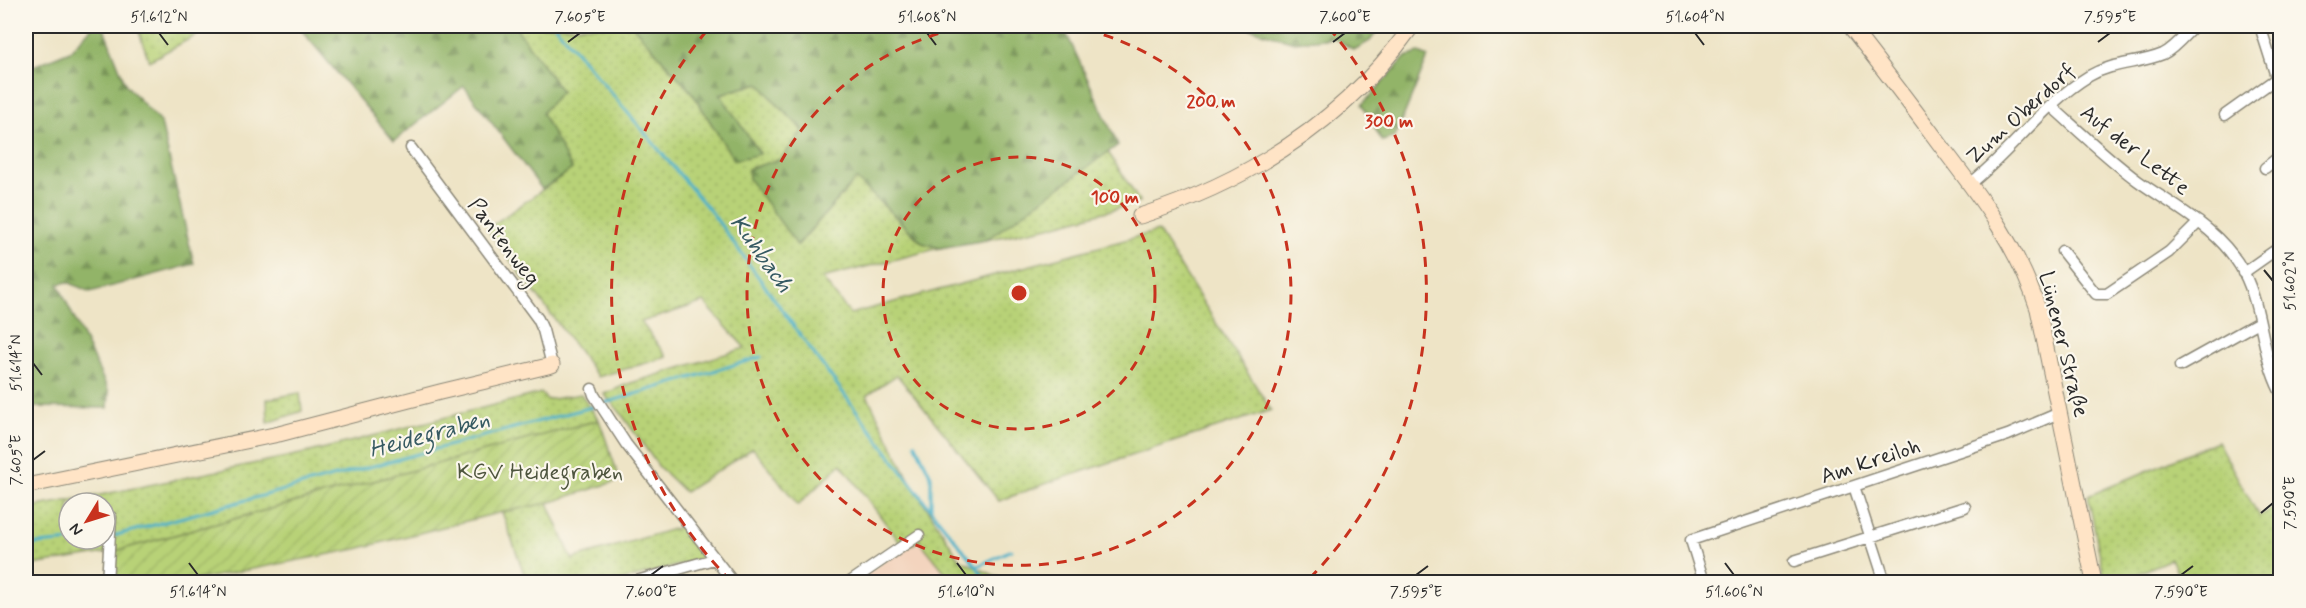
<svg xmlns="http://www.w3.org/2000/svg" width="2306" height="608" font-family="Mynerve,sans-serif">
	<style>
		.built { fill: #f3d4be }
		.grass { fill: url(#grass-dots); stroke: #727e51; stroke-width: 1.5; fill-rule: evenodd }
		.forest { fill: url(#forest-firs); stroke: #5e704a; stroke-width: 1.5 }
		.garden { fill: url(#garden-furrows); stroke: #727e51; stroke-width: 1.5 }
		.lines { fill: none; stroke-linecap: round; stroke-linejoin: round }
		.stream { stroke: #4ab1c9; stroke-width: 3 }
		.minor-casing { stroke: #8c8878; stroke-width: 13 }
		.secondary-casing { stroke: #8c8878; stroke-width: 17 }
		.minor { stroke: #fff; stroke-width: 10 }
		.secondary { stroke: #ffe4c6; stroke-width: 15 }
		.ticks { fill: none; stroke: #2b2b2b; stroke-width: 2 }
		.ring { fill: none; stroke: #c8321e; stroke-width: 3; stroke-dasharray: 10 8 }
		.labels { text-anchor: middle; stroke-width: 4.5; stroke-linejoin: round; paint-order: stroke }
		.street-label { font-size: 22px; fill: #2b2b2b; stroke: #fbf7ec }
		.park-label { font-size: 22px; fill: #4e553e; stroke: #fbf7ec }
		.water-label { font-size: 24px; font-style: italic; fill: #365a62; stroke: #fbf7ec }
		.centre { fill: #c8321e; stroke: #fbf7ec; stroke-width: 3 }
		.ring-label { font-size: 18px; text-anchor: middle; font-weight: bold; fill: #c8321e; stroke: #fbf7ec; stroke-width: 4.5; stroke-linejoin: round; paint-order: stroke }
		.neatline { fill: none; stroke: #2b2b2b; stroke-width: 2 }
		.ticks-label { font-size: 15px; text-anchor: middle; fill: #2b2b2b }
	</style>
	<defs>
		<pattern id="grass-dots" width="8" height="8" patternUnits="userSpaceOnUse" patternTransform="scale(1.5)"><rect width="8" height="8" fill="#b8d277"/><path d="M2 2h.1M6 6h.1" fill="none" stroke="#9eb467" stroke-width="1.8" stroke-linecap="round"/></pattern>
		<pattern id="forest-firs" width="22" height="20" patternUnits="userSpaceOnUse" patternTransform="scale(1.5)"><rect width="22" height="20" fill="#92b468"/><path d="M5 1l3.5 6h-7zM16 11l3.5 6h-7z" fill="#779356"/></pattern>
		<pattern id="garden-furrows" width="10" height="10" patternUnits="userSpaceOnUse" patternTransform="scale(1.5)"><rect width="10" height="10" fill="#b8d277"/><path d="M-1 1l2-2M0 10L10 0M9 11l2-2" fill="none" stroke="#9eb467"/></pattern>
	</defs>
	<rect width="100%" height="100%" fill="#fbf7ec"/>
	<filter id="ink" filterUnits="userSpaceOnUse"><feTurbulence type="fractalNoise" baseFrequency=".0167" numOctaves="2"/><feDisplacementMap in="SourceGraphic" scale="12" xChannelSelector="R" yChannelSelector="G"/><feConvolveMatrix kernelMatrix="1 2 1 2 8 2 1 2 1" color-interpolation-filters="sRGB"/></filter>
	<filter id="wash" filterUnits="userSpaceOnUse"><feTurbulence type="fractalNoise" baseFrequency=".008" numOctaves="4" result="noise"/><feDisplacementMap in="SourceGraphic" scale="24" xChannelSelector="R" yChannelSelector="G"/><feGaussianBlur stdDeviation="1.35" result="paint"/><feColorMatrix in="noise" values="0 0 0 0 0 0 0 0 0 0 0 0 0 0 0 0 0 1.4 0 .05"/><feComposite in="paint" operator="in"/></filter>
	<g filter="url(#wash)">
		<rect width="100%" height="100%" fill="#eee4c6"/>
		<!-- built -->
		<path class="built" d="M919,539L953,582H854Z
			M34,564V582H26V566Z"/>
		<!-- grass -->
		<path class="grass" d="M137,26H213L149,61Z
			M515,26H633L693,94L734,160L760,153L719,95L759,83L777,104L804,130L781,159L748,169L798,245L856,179L922,243L940,248L822,278L850,314L1158,231L1271,410L1053,481L999,501L897,375L867,395L910,481L960,560L1009,582H953L919,540L905,549L841,464L798,505L753,448L685,492L659,467L620,412L604,394L628,384L745,348L704,302L641,322L667,357L598,377L487,229L572,169L541,113L561,91Z
			M1108,152L1140,202L1049,227L986,240Z
			M300,393L302,411L268,423L267,399Z
			M541,393L547,400L581,394L599,420L112,552L26,566V508L100,495L306,453ZM69,503H105V539H69Z
			M2217,441L2259,516L2280,504V582H2182L2171,559L2119,582H2105L2088,496Z
			M548,503L572,559L683,526L705,558L616,582H527L502,512Z"/>
		<!-- forest -->
		<path class="forest" d="M93,26H103L126,85L161,123L194,264L90,292L68,282L58,284L109,392L108,408L26,407V69L70,51Z
			M298,26H515L561,91L542,113L572,169L542,189L464,86L394,141Z
			M633,26H1063L1118,145L986,240L940,248L923,243L856,179L797,245L749,179L748,169L781,159L803,130L777,104L759,83L720,94L760,154L734,160L693,94Z
			M1242,26H1381L1370,41L1354,50L1334,38L1294,42Z
			M1419,53L1428,57L1395,137L1382,141L1362,105L1406,57Z"/>
		<!-- garden -->
		<path class="garden" d="M599,420L620,480L548,503L502,512L356,549L185,582H111L112,552Z"/>
		<g class="lines">
			<!-- stream -->
			<path class="stream" d="M555,26L712,213L817,358L931,510L977,567L987,582
				M915,443L931,476V510
				M113,536L588,408L761,357
				M26,545L95,539
				M978,566L1011,550"/>
		</g>
	</g>
	<g filter="url(#ink)">
		<g class="lines">
			<defs>
				<path id="minor" d="M2260,26L2280,89
					M2051,106C2079,131 2107,158 2138,181C2176,208 2221,229 2244,273C2263,310 2261,354 2280,391
					M2225,115L2277,78
					M411,148L538,319L543,330L552,365
					M2265,168L2280,156
					M1970,184C2012,151 2043,104 2089,76C2113,62 2139,64 2163,54C2175,48 2185,35 2194,26
					M2062,251L2096,294H2107L2169,252L2199,222
					M2243,273L2280,247
					M2180,366L2259,322
					M592,389L594,395L626,444L733,582
					M1854,486L1885,582
					M1794,561L1965,507
					M107,582L111,517
					M633,582L714,559
					M850,582L919,535
					M1704,582L1691,540L2008,435L2059,413"/>
				<path id="secondary" d="M1850,26C1882,67 1914,109 1945,151C1984,202 2018,247 2038,309L2094,582
					M1140,216C1249,181 1345,120 1412,26
					M26,486L279,434L440,392L552,365"/>
			</defs>
			<!-- minor casing -->
			<use href="#minor" class="minor-casing"/>
			<!-- secondary casing -->
			<use href="#secondary" class="secondary-casing"/>
			<!-- minor -->
			<use href="#minor" class="minor"/>
			<!-- secondary -->
			<use href="#secondary" class="secondary"/>
		</g>
	</g>
	<!-- ticks -->
	<path class="ticks" d="M159,33L168,45M927,33L936,45M1695,33L1704,45M568,42L580,33M1333,42L1345,33M2098,42L2110,33M2264,270L2273,281M33,363L42,375M33,460L45,451M2261,513L2273,503M189,563L198,575M957,563L966,575M1725,563L1734,575M651,575L663,566M1416,575L1428,566M2181,575L2193,566"/>
	<!-- distance rings -->
	<g class="ring">
		<circle cx="1019" cy="293" r="136"/>
		<path d="M1069 26A272 272 0 1 1 969 26"/>
		<path d="M731 581A408 408 0 0 1 709 28M1329 28A408 408 0 0 1 1307 581"/>
	</g>
	<g class="labels">
		<!-- street labels -->
		<g class="street-label">
			<text transform="translate(2020 113) rotate(-42)" y="8">Zum Oberdorf</text>
			<text transform="translate(2136 149) rotate(38)" y="8">Auf der Lette</text>
			<text transform="translate(505 241) rotate(53)" y="8">Pantenweg</text>
			<text transform="translate(2065 344) rotate(76)" y="8">Lünener Straße</text>
			<text transform="translate(1870 460) rotate(-18)" y="8">Am Kreiloh</text>
		</g>
		<!-- park labels -->
		<g class="park-label">
			<text x="540" y="479">KGV Heidegraben</text>
		</g>
		<!-- water labels -->
		<g class="water-label">
			<text transform="translate(762 253) rotate(54)" y="8">Kuhbach</text>
			<text transform="translate(429 434) rotate(-15)" y="8">Heidegraben</text>
		</g>
	</g>
	<circle cx="1019" cy="293" r="9" class="centre"/>
	<g class="ring-label">
		<text x="1211" y="107">200 m</text>
		<text x="1389" y="127">300 m</text>
		<text x="1115" y="203">100 m</text>
	</g>
	<!-- margin -->
	<rect width="2306" height="608" fill="none" stroke="#fbf7ec" stroke-width="66"/>
	<!-- north arrow -->
	<g transform="translate(87 521) rotate(232)"><circle r="28" fill="#fbf7ec" stroke="#a8a59f" stroke-width="1.5"/>
	<path d="M0-4.5L10 22L0 15L-10 22Z" fill="#c8321e"/>
	<text y="-9" font-size="16" font-weight="bold" text-anchor="middle" fill="#2b2b2b">N</text>
	</g>
	<rect x="33" y="33" width="2240" height="542" class="neatline"/>
	<g class="ticks-label">
		<text x="159" y="22">51.612°N</text>
		<text x="580" y="22">7.605°E</text>
		<text x="927" y="22">51.608°N</text>
		<text x="1345" y="22">7.600°E</text>
		<text x="1695" y="22">51.604°N</text>
		<text x="2110" y="22">7.595°E</text>
		<text transform="translate(2290 281) rotate(-90)" y="5">51.602°N</text>
		<text transform="translate(16 363) rotate(-90)" y="5">51.614°N</text>
		<text transform="translate(16 460) rotate(-90)" y="5">7.605°E</text>
		<text transform="translate(2290 503) rotate(-90)" y="5">7.590°E</text>
		<text x="198" y="597">51.614°N</text>
		<text x="651" y="597">7.600°E</text>
		<text x="966" y="597">51.610°N</text>
		<text x="1416" y="597">7.595°E</text>
		<text x="1734" y="597">51.606°N</text>
		<text x="2181" y="597">7.590°E</text>
	</g>
</svg>
